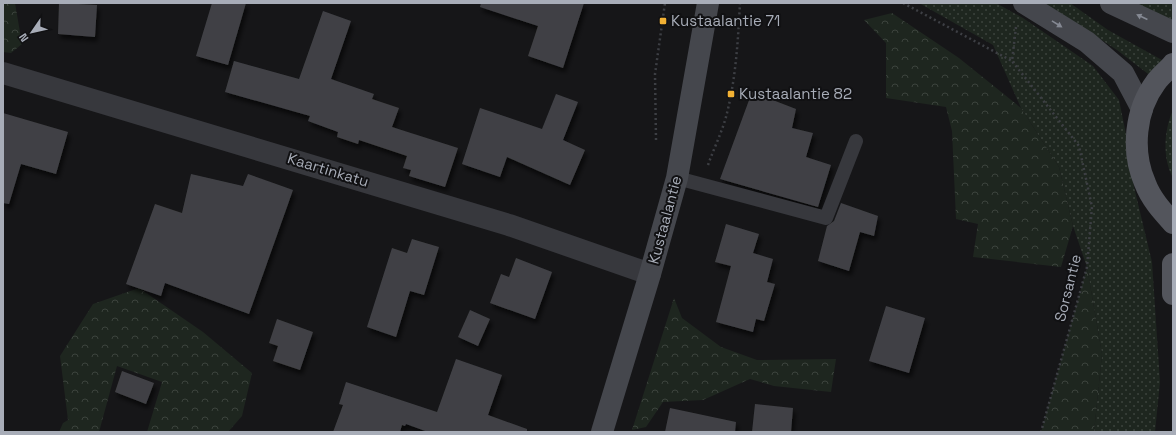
<svg xmlns="http://www.w3.org/2000/svg" width="1176" height="435" font-family="'Space Grotesk',sans-serif">
	<style>
		.grass { fill: url(#grass-dots) }
		.forest { fill: url(#forest-crowns) }
		.building { fill: #404145; filter: url(#shadow) }
		.lines { fill: none; stroke-linecap: round; stroke-linejoin: round }
		.path { stroke: #3d3f44; stroke-width: 2.5; stroke-dasharray: 2 3; stroke-linecap: butt }
		.service { stroke: #37383d; stroke-width: 14 }
		.minor { stroke: #37383d; stroke-width: 22 }
		.secondary { stroke: #45474d; stroke-width: 22 }
		.primary { stroke: #53555c; stroke-width: 22 }
		.oneway { fill: #858993 }
		.poi-dot { fill: #f2b134; stroke: #111113; stroke-width: 1.5 }
		.labels { text-anchor: middle; stroke-width: 4; stroke-linejoin: round; paint-order: stroke }
		.poi-label { font-size: 15px; fill: #a8adb8; stroke: #111113; text-anchor: start }
		.street-label { font-size: 15px; fill: #a8adb8; stroke: #111113 }
	</style>
	<defs>
		<pattern id="grass-dots" width="8" height="8" patternUnits="userSpaceOnUse"><rect width="8" height="8" fill="#1e261f"/><path d="M2 2h.1M6 6h.1" fill="none" stroke="#3c433d" stroke-width="1.8" stroke-linecap="round"/></pattern>
		<pattern id="forest-crowns" width="20" height="18" patternUnits="userSpaceOnUse"><rect width="20" height="18" fill="#1e261f"/><path d="M2 6a3 3 0 1 1 6 0M12 15a3 3 0 1 1 6 0" fill="none" stroke="#3c433d"/></pattern>
		<filter id="shadow"><feDropShadow dx="2.5" dy="4.5" stdDeviation="2" flood-color="#0009"/></filter>
	</defs>
	<rect width="100%" height="100%" fill="#161618"/>
	<!-- grass -->
	<path class="grass" d="M919,3H996L1023,18L1093,66L1119,100L1128,144L1134,187L1152,262L1160,382L1155,432H1094L1102,354L1087,267L1073,226L1059,167L1021,108L993,45Z
		M1045,3H1070L1108,30L1162,60L1152,77L1117,50Z
		M1129,3H1173V20Z
		M1173,110V178C1162,158 1164,130 1173,110Z"/>
	<!-- forest -->
	<path class="forest" d="M3,3H15L22,44L11,53L3,52Z
		M892,13L959,58L1021,108L1059,167L1073,226L1061,267L973,257L978,224L956,219L952,131L946,107L886,98V43L864,20Z
		M1087,267L1102,354L1094,432H1041Z
		M139,288L203,332L252,373L242,416L228,432H147L162,382L117,366L99,432H59L63,423L68,420L60,356L93,304Z
		M674,298L682,318L721,347L757,360L836,359L831,392L774,386L750,379L703,400L663,402L646,427L632,430Z"/>
	<!-- building -->
	<path class="building" d="M59,3L97,5L95,37L58,34Z
		M212,3H246L228,65L196,56Z
		M481,3H584L563,68L528,56L538,26L480,7Z
		M323,11L351,21L331,79L374,94L372,99L399,108L392,127L458,148L445,187L409,176L411,170L403,168L407,156L359,140L358,144L337,137L338,132L308,121L310,116L225,92L234,61L299,79Z
		M752,92L796,109L792,128L813,133L806,157L831,165L818,207L720,179Z
		M556,94L578,102L563,140L585,150L570,185L507,157L500,177L462,164L480,108L542,129Z
		M3,113L68,132L56,174L21,164L9,204L3,203Z
		M191,174L243,186L248,174L293,190L249,314L165,283L161,296L126,284L155,204L182,213Z
		M841,203L878,216L874,236L860,232L849,271L818,261L827,226L834,221Z
		M726,224L759,234L753,253L773,259L767,282L775,284L764,321L756,319L753,332L716,322L731,266L715,262Z
		M412,239L439,247L424,295L410,291L396,337L367,327L392,248L407,253Z
		M516,258L552,272L535,319L490,303L501,274L509,277Z
		M886,306L925,318L909,373L869,361Z
		M470,310L490,319L478,346L458,337Z
		M277,319L313,332L300,370L273,361L278,346L269,343Z
		M456,359L502,375L488,415L527,429V432H428L406,424L405,426L402,425L400,432H333L343,405L339,404L346,382L437,412Z
		M122,371L154,383L146,404L115,392Z
		M755,404L793,408L791,432H752Z
		M670,408L736,422L735,432H665Z"/>
	<g class="lines">
		<!-- path -->
		<path class="path" d="M903,3L1012,61
			M1016,27L1012,61L1079,146L1092,207L1087,267L1041,432
			M656,140L655,74L665,3
			M708,165C714,148 723,130 727,113C736,77 738,40 740,3"/>
		<!-- service -->
		<path class="service" d="M677,178L826,218L856,141"/>
		<!-- minor -->
		<path class="minor" d="M3,73L509,225L650,274"/>
		<!-- secondary -->
		<path class="secondary" d="M1024,3L1087,42L1123,73L1142,109
			M1111,3L1173,32
			M602,432L650,274L677,178L708,3"/>
		<!-- primary -->
		<path class="primary" d="M1173,64C1168,70 1161,75 1156,82C1135,110 1131,151 1145,183C1151,199 1162,211 1173,223
			M1173,264V294"/>
	</g>
	<!-- one-way arrows -->
	<defs><path id="oneway-solid" d="M-6-.8H1V-3.2L6.5 0L1 3.2V.8H-6Z"/></defs>
	<g class="oneway">
		<use href="#oneway-solid" transform="translate(1142 17) rotate(-155)"/>
		<use href="#oneway-solid" transform="translate(1057 24) rotate(32)"/>
	</g>
	<!-- markers -->
	<g class="poi-dot">
		<rect x="659" y="17" width="8" height="8" rx="2"/>
		<rect x="727" y="90" width="8" height="8" rx="2"/>
	</g>
	<g class="labels">
		<!-- poi labels -->
		<g class="poi-label">
			<text x="671" y="26">Kustaalantie 71</text>
			<text x="739" y="99">Kustaalantie 82</text>
		</g>
		<!-- street labels -->
		<g class="street-label">
			<text transform="translate(328 170) rotate(17)" y="5">Kaartinkatu</text>
			<text transform="translate(665 220) rotate(-75)" y="5">Kustaalantie</text>
			<text transform="translate(1068 288) rotate(-76)" y="5">Sorsantie</text>
		</g>
	</g>
	<!-- border -->
	<rect width="1176" height="435" fill="none" stroke="#a8adb8" stroke-width="8"/>
	<!-- north arrow -->
	<g transform="translate(32 32) rotate(236)" stroke="#111113" stroke-width="3" paint-order="stroke">
	<path d="M0-3L7 15L0 10L-7 15Z" fill="#a8adb8"/>
	<text y="-6" font-size="11" font-weight="bold" text-anchor="middle" fill="#a8adb8">N</text>
	</g>
</svg>
